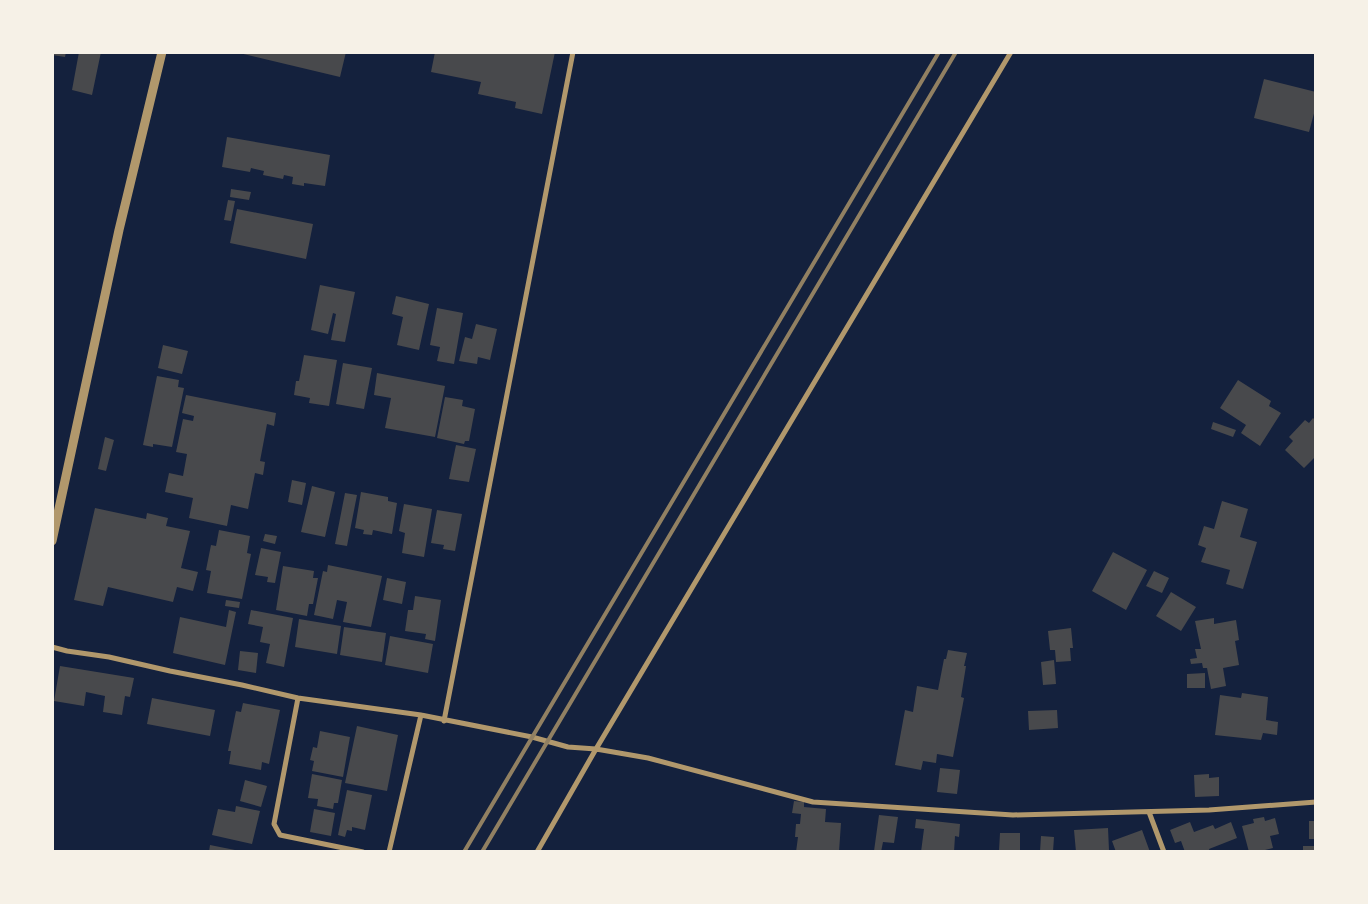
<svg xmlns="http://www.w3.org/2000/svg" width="1368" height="904" font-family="'Asap Condensed',sans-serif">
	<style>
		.building { fill: #48494c }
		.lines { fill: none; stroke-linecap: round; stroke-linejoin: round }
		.minor { stroke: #b1986c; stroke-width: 5 }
		.tertiary { stroke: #b1986c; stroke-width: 9 }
		.rail { stroke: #918062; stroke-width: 4 }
	</style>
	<rect width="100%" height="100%" fill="#14213d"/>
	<!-- building -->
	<path class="building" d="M52,52H66L65,57L52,55Z
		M79,52H101L92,95L72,90Z
		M235,52H346L340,77Z
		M435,52H555L542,114L515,108L516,102L478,94L481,82L431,72Z
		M1264,79L1316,92V106L1309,132L1254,118Z
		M227,137L330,155L325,186L304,183V186L292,184L293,177L284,175L283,179L263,175L264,171L251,168L250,172L222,167Z
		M231,189L251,192L249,200L230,197Z
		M228,200L235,201L231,221L224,220Z
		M237,209L313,224L306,259L230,243Z
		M320,285L355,292L345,342L331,340L336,314L333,313L328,334L311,330Z
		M396,296L429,304L419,350L397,345L403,317L392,314Z
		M437,308L463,313L454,364L437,361L440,347L430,345Z
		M476,324L497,329L490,360L478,357L477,364L459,361L465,337L472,339Z
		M163,345L188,351L182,374L158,368Z
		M304,355L337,360L329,406L309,403L310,398L294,395L296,381H299Z
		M343,363L372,368L364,409L336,404Z
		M377,373L445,386L435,437L385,428L391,398L374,395Z
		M157,376L179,380L178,387L184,388L172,447L153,444V447L143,445Z
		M1238,380L1271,401L1269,406L1281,413L1260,446L1241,433L1246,425L1220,408Z
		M186,395L276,413L274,426L267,424L260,461L265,462L263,475L255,473L248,509L231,505L227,526L189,518L193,498L165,492L169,473L183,476L187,454L176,452L183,419L193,421L194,416L182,413Z
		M445,397L463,400L462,406L475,409L469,441H465L464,444L437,438Z
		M1313,418L1316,421V456L1304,468L1285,450L1293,441L1289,437L1305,420L1309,423Z
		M1213,422L1236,430L1233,437L1211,429Z
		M105,437L114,440L106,471L98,469Z
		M456,445L476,449L469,482L449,479Z
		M292,480L306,483L302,505L288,502Z
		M312,486L335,492L325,537L301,532Z
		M361,492L388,497V501L397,503L392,534L373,530L372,535L363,534L364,530L355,528Z
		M345,493L357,495L347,546L335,544Z
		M1222,501L1248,509L1240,537L1257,542L1243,589L1226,584L1230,570L1201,562L1206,548L1198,545L1204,526L1214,529Z
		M404,504L432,509L424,557L402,553L405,533L399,531Z
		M95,508L146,519L147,513L168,518L166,526L190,531L181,568L198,572L193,591L177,587L173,602L108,587L103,606L74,600Z
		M437,510L462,514L455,551L443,549L444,545L431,543Z
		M219,530L250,536L247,553L251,554L242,599L207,593L211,571L206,570L211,545L216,546Z
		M265,534L277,536L275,544L263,541Z
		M261,548L281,552L275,583L267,582L268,577L255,575Z
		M1113,552L1147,570L1126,610L1092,591Z
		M328,565L382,576L371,627L343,622L347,602L337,600L333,619L314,615L323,571L327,572Z
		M283,566L314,571L313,578H318L313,604H309L307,616L276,610Z
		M1154,571L1169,578L1162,593L1146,586Z
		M387,578L406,582L402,604L383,600Z
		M1171,592L1196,607L1181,631L1156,616Z
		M415,596L441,600L435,641L425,639L426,634L405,631L408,610H413Z
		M226,600L240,602L239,608L225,606Z
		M229,610L236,612L225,665L173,653L180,617L226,627Z
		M251,610L293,618L284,667L266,663L270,644L260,642L263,627L248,624Z
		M1214,618V624L1236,620L1239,640L1235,641L1239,665L1223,668L1226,686L1211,689L1207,668H1203L1202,663L1191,664L1190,659L1197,658L1195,649H1201L1195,621Z
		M299,619L341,626L337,654L295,647Z
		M344,627L386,633L382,662L340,655Z
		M1071,628L1073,648H1070L1071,661L1056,662L1055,650H1050L1048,631Z
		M390,636L433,644L428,673L385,665Z
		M948,650L967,653L964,666H966L961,697L964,698L953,757L937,754L936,763L923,761L921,770L895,765L905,710L913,712L917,686L938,690L944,659H946Z
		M240,651L258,653L256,673L238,670Z
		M1054,660L1056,684L1043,685L1041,662Z
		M60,666L134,678L130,697L125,696L122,715L103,712L105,696L86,692L84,706L54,701Z
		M1205,673V688H1187V674Z
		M1242,693L1268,697L1266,720L1278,722L1277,735L1263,733L1261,740L1215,735L1220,695L1241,698Z
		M152,698L215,710L210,736L147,724Z
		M243,703L280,710L269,764L262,762L261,770L229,764L231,751H228L236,711L241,712Z
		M1057,710L1058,728L1029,730L1028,711Z
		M357,726L398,735L387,791L345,783Z
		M320,731L350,737L343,777L312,771L314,761L310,760L313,747L317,748Z
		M940,768L960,770L957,794L937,792Z
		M312,774L342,780L338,803H334L333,809L317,806L318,799L308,798Z
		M1209,774V778L1219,777V796L1195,797L1194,775Z
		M245,780L267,786L261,807L240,801Z
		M347,790L372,795L365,830L352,827V831L347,830L345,837L338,835Z
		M794,801L804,802V807L826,809L825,822L841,823L839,852H796L798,837H795L796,824H800L801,814L792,813Z
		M236,806L260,811L252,844L212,835L218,809L235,812Z
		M314,809L335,813L331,836L310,832Z
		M879,815L898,817L894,843L883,842L881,852L874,851Z
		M1264,817L1265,821L1275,818L1279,834L1270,836L1273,848L1257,852H1249L1242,826L1254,823L1253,819Z
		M916,819L960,824L959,837L955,836L954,852H921L924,829L915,828Z
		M1309,821H1316V839H1309Z
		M1190,822L1194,832L1213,825L1215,829L1231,822L1237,838L1209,849L1210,852H1185L1181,841L1175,843L1170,830Z
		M1108,828L1109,850L1076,852L1074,830Z
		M1142,830L1150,852H1116L1112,841Z
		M1000,833H1020V852L999,851Z
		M1041,836L1054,837L1053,852H1040Z
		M210,845L240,851V852H209Z
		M1303,846H1316V852H1303Z"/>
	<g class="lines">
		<!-- minor -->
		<path class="minor" d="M52,647L67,651L109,657L170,671L242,685L298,698L421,715L532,737L568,747L596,749L648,758L813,802L1013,815L1209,810L1316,802
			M298,698L274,824L280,835L363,852
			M444,721L573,52
			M1149,812L1164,852
			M389,852L421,715
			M537,852L596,749L1011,52"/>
		<!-- tertiary -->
		<path class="tertiary" d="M52,541L119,230L162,52"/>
		<!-- rail -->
		<path class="rail" d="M464,852L939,52
			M482,852L956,52"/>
	</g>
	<!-- border -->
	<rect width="1368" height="904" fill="none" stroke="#f6f1e7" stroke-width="108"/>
</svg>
